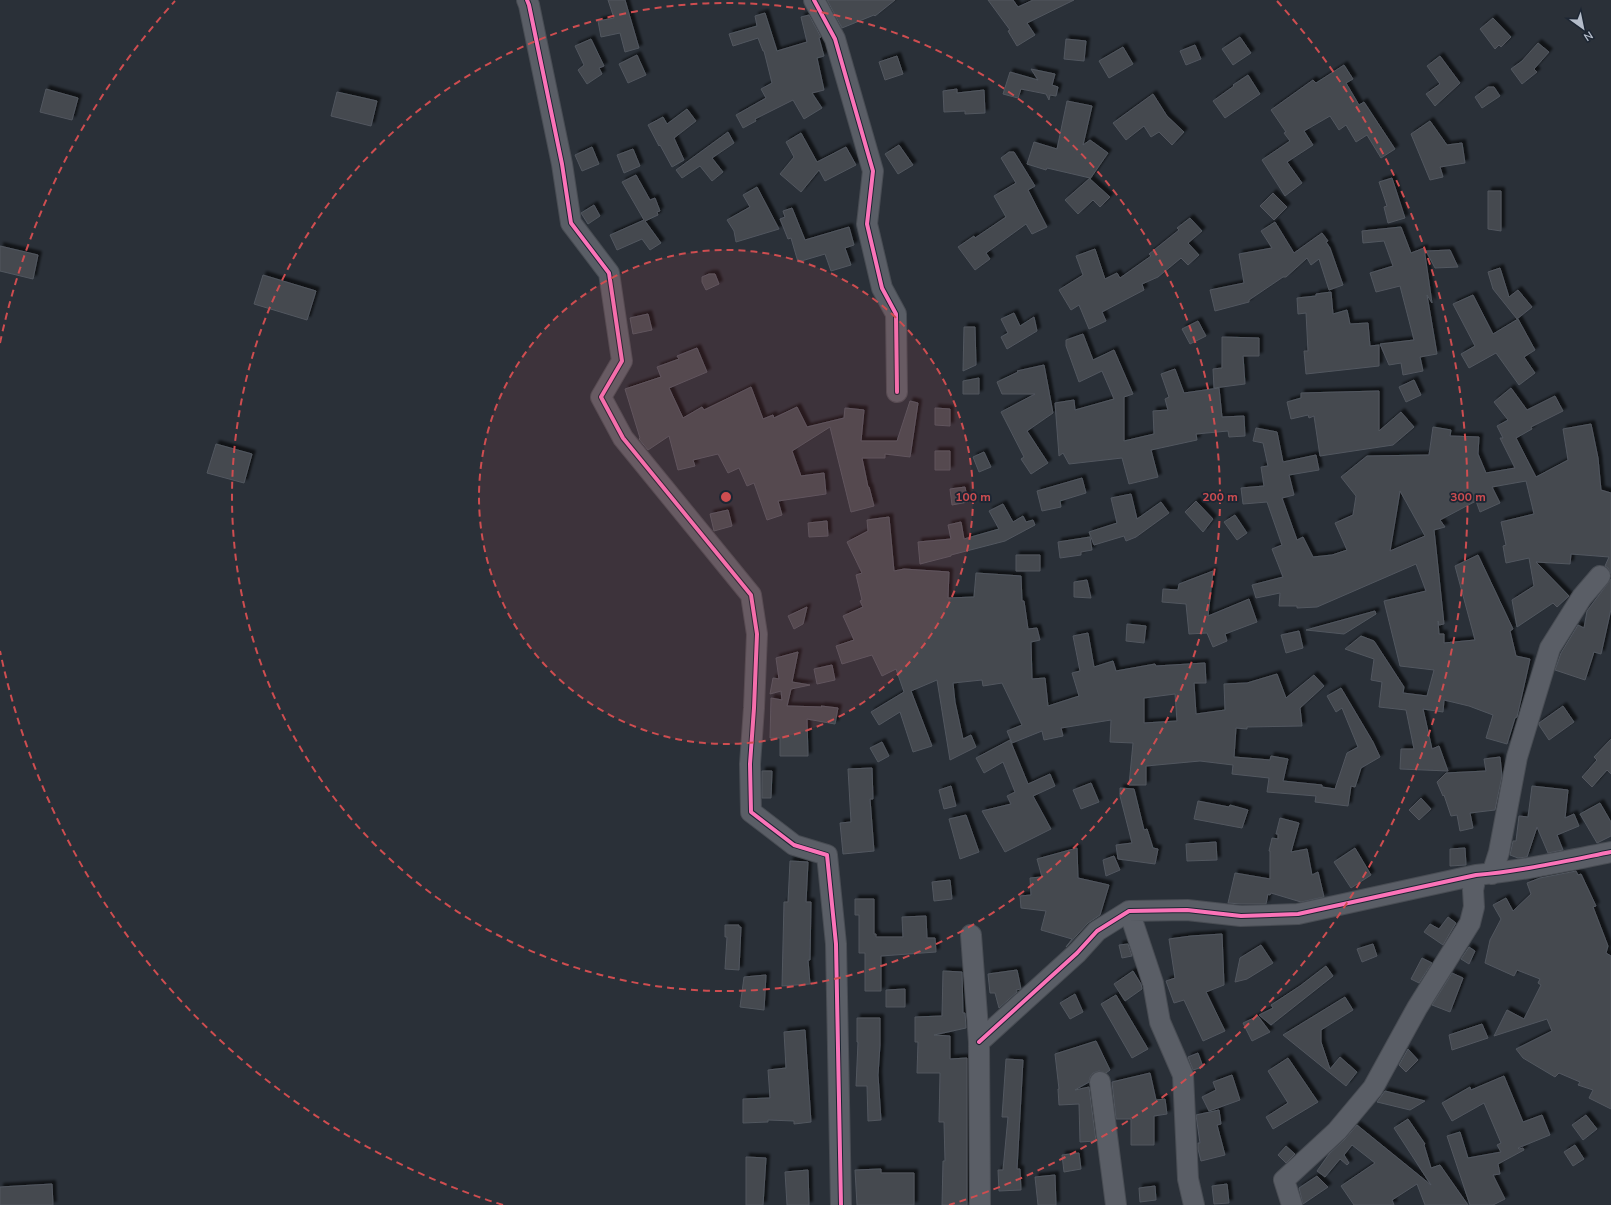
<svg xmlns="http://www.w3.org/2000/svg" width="1611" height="1205" font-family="'Nunito Sans',sans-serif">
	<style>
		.building { fill: #444950; stroke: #52575f; fill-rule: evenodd; filter: url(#shadow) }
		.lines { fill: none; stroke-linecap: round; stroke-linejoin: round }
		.minor-casing { stroke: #484c53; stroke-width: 22 }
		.minor { stroke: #5a5e66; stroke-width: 20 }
		.cycleway-casing { stroke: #1d2633; stroke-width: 6 }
		.cycleway { stroke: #fb73b8; stroke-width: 4 }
		.ring { fill: none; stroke: #ce4d50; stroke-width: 2; stroke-dasharray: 7 5 }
		.centre { fill: #ce4d50; stroke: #1d2633; stroke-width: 2 }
		.ring-label { font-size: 12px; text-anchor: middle; font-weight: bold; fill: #ce4d50; stroke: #1d2633; stroke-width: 3.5; stroke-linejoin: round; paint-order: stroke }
	</style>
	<defs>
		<filter id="shadow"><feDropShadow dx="3.5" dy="-3.5" stdDeviation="1" flood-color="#0009"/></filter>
	</defs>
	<rect width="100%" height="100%" fill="#2a3038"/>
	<!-- building -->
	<path class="building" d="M608,0H625L639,48L625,52L620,33L601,37L598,21L614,18Z
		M827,0H895L875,16L874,15L842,28Z
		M988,0H1013L1018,7L1033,0H1074L1027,23L1035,35L1017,46L1008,31L1010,30Z
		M765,13L777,51L807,42L801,17L809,15L821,37L819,38L824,56L817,58L824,90L812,93L822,108L804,119L793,100L755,119L756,121L743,128L736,115L766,98L761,89L772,83L764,51H763L758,38L733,46L729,34L757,26L755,16Z
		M1493,18L1511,37L1501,47L1499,45L1495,49L1480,29Z
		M1240,37L1251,53L1233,65L1222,49Z
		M591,39L604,66L599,68L602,74L587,84L578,70L584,65L575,46Z
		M1066,39L1086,41L1084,61L1064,59Z
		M1538,43L1549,52L1534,69L1537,72L1522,84L1511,69L1522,61Z
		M1195,45L1201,59L1186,65L1180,51Z
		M1123,47L1133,64L1109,78L1099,61Z
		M637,55L646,75L628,83L619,64Z
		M897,56L903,74L885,80L879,62Z
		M1440,56L1460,83L1435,106L1426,94L1440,84L1427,66Z
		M1344,65L1353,79L1346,83L1359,105L1364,102L1395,149L1381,158L1367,135L1356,142L1346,125L1339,130L1330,116L1304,131L1313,145L1287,162L1302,183L1285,196L1262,160L1290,141L1284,133L1286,132L1271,110L1313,80L1316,83Z
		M1031,69L1055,74L1052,85L1058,87L1056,96L1050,95L1049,100L1046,94L1021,89L1018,98L1003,94L1010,72L1038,80Z
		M1248,75L1260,94L1225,118L1213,101L1234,86L1233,85Z
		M1488,87H1494L1500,96L1482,108L1475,97Z
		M46,89L78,98L72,120L40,112Z
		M957,89V93L984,90L985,113L965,114V111L944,112L943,91Z
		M337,92L377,101L371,126L331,116Z
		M1153,94L1167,116L1184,132L1172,145L1159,132L1151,137L1144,126L1126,140L1113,123Z
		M1067,101L1092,106L1083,145L1090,140L1108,153L1090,179L1110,197L1100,207L1093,200L1078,214L1065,200L1090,178L1047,168L1046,170L1027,164L1034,142L1057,149Z
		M687,109L696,121L674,138L684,160L672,167L660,145L659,146L648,125L663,117L667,124Z
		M1430,121L1447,145L1462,143L1465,163L1440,167L1443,177L1430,180L1411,134Z
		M728,132L734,143L712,158L723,172L712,181L700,166L682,178L676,170Z
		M801,133L817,162L846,147L856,165L825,181L819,170L801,192L780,174L794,157L786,142Z
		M899,145L913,165L898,174L885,154Z
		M592,147L599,164L582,171L575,155Z
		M633,149L640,166L624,173L617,155Z
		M1009,152H1014L1035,186L1028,190L1047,227L1032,234L1026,224L986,253L990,259L975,270L958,247L974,236L975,238L1006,217L994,196L1016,183L1001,158Z
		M636,175L650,200L655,198L660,211L657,212L658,215L645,221L661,243L650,250L642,239L617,250L610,235L644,220L622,182Z
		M1392,178L1405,218L1388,223L1384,207L1387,206L1379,182Z
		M757,187L779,229L736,242L734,231L727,220L750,207L743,195Z
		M1488,191H1501V231L1488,229Z
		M1273,193L1287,207L1274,220L1260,206Z
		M594,205L600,216L588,224L581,213Z
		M792,208L805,240L849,227L854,245L845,248L851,265L831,271L825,254L798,262L791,238L788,239L780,219L785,217L783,211Z
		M1190,218L1202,231L1188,243L1199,255L1188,265L1181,258L1158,277L1142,284L1144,290L1102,312L1106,321L1089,329L1079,305L1071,310L1059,290L1083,275L1076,256L1095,249L1105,279L1117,273L1120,278L1151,256L1149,254L1179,230L1177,228Z
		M1275,222L1294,253L1322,233L1328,241L1326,242L1330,248L1343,285L1329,290L1319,259L1311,265L1307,258L1286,277H1283L1249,300V302L1215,311L1210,290L1244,283L1239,254L1272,248L1261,231Z
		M1401,227L1411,253L1424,248L1432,303L1427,295L1437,354L1420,357L1423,371L1403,375L1401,363L1389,365L1380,344L1414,340L1400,286L1376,292L1370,273L1393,266L1384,241L1363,243L1362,231Z
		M0,246L38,255L33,279L0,271Z
		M1450,250L1458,267L1435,268L1426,251Z
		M1500,268L1509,297L1518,290L1532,307L1517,319L1493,289L1488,272Z
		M709,274H715L719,284L706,290L702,282V277Z
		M263,275L316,291L307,320L254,304Z
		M1331,292L1333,314L1347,310L1350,324L1368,323L1370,346L1379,345V366L1306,374L1304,351H1308L1306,313L1298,314L1297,298L1316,296V294Z
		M1473,295L1493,334L1518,319L1535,350L1524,357L1535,373L1519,385L1496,353L1469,368L1461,354L1475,346L1453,304Z
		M1014,313L1020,326L1034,317L1037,331L1007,349L1001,337L1008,333L1001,319Z
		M648,314L652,330L633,334L630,318Z
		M1198,321L1206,336L1190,344L1182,329Z
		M964,327H975L976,365L963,371Z
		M1083,334L1093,360L1114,350L1133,394L1124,397V441L1154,434L1153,411L1168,410L1165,399L1169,397L1161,374L1175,369L1184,393L1219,388L1222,417L1244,416L1245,436L1229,437L1228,431L1196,434L1197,440L1151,450L1158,477L1129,484L1122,458L1069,464L1063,453L1059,456L1055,403L1074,400L1075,410L1114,399L1102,371L1079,382L1066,346V340Z
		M1222,337L1259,338V356H1243L1245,384L1214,388L1213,369L1222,368Z
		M697,348L707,372L669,388L683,418L702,407L704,410L751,387L763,419L773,415L774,418L797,407L807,427L844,418L845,408L864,410L861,441H897L910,401L918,403L910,457L885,454V458H862L868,487H869L874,506L851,512L830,427L792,451L801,476L824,473L826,494L778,501L782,515L767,520L754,483L747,486L739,468L728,473L718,454L693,460L695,466L678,470L669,436L648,450L639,439L640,438L625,389L661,377L657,367L679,359L677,356Z
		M1044,365L1053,413L1027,431L1048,463L1031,474L1021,459L1024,457L1001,412L1035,394H1002L997,382L1018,372L1017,371Z
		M979,378V394H963V381Z
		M1414,380L1421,395L1406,402L1399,387Z
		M1511,388L1527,410L1555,396L1563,411L1531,427L1532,429L1516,438L1536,477L1568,460L1563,429L1591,424L1598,458L1601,490L1611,493V574L1608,568L1605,566L1609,557L1571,554L1570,564L1536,562L1569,596L1557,607L1553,603L1517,627L1512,600L1534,586L1529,558L1506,563L1503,546L1506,545L1501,522L1534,514L1526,481L1492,487L1500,503L1480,512L1476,501L1440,520L1445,527L1434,530L1444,624L1439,625L1438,621L1439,634H1444V643L1475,640L1455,566L1478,555L1513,629L1510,631L1516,656L1530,659L1517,717L1515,718L1507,744L1486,738L1493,715L1469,706L1444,700L1443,712L1423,709L1432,749L1439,746L1448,771L1400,769L1401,749H1414L1406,710L1379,707L1382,682L1371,680L1374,659L1345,649L1361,636L1374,641L1404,687L1403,693L1427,696L1434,670L1400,666L1384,601L1426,591L1416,564L1317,607L1297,608V606H1279L1280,593L1256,598L1252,585L1283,577L1272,549L1282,545L1267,502L1243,504L1241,488L1264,486L1261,467L1268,466L1263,443L1253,441L1256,428L1277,432L1283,462L1316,455L1319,470L1289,475L1294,495L1282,498L1297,540L1303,537L1313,557L1332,555L1347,550L1335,523L1353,515L1356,496L1341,477L1367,456L1429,455L1433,427L1451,430L1450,436L1479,437L1478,454L1486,473L1515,468L1500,438H1503L1497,426L1508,420L1494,402ZM1400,491L1425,536L1390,551Z
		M1379,391V431L1401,412L1414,427L1393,445L1320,456L1314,416L1309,418L1308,415L1291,419L1287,402L1301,398V393Z
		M935,408L950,409V426L935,425Z
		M216,444L252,454L244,483L207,473Z
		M935,451H950V470H935Z
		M984,452L991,467L979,472L973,457Z
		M1082,478L1086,493L1060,501L1061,507L1042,511L1037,491Z
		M965,487L968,502L952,505L950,489Z
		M1131,494L1137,519L1161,502L1169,513L1136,537L1126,541L1124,536L1094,545L1089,532L1117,523L1111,498Z
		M1196,501L1213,519L1203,532L1185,512Z
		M1003,504L1013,522L1023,516L1026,522L1033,520L1035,525L1005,541L951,555V556L920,564L918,542L951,539L948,525L961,522L964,539L999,529L989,511Z
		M728,510L732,526L714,531L710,514Z
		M1235,515L1247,533L1237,540L1224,522Z
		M889,517L894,571L904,569L949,572L948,598L974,597L976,573L1021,576L1022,601H1024L1028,629L1037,628L1040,640L1031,642L1032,679L1045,678L1048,706L1079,696L1072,673L1080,671L1073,636L1088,633L1094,667L1113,661L1116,671L1155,664L1156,666L1205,663L1206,683H1194L1196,714L1225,710L1224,684L1247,683L1277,674L1286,698L1314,675L1324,686L1300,708L1302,726L1247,727V729L1236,728L1234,757L1270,760L1271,756L1288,759L1283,781L1322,785V787L1335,789L1347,753L1358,747L1342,708L1336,712L1327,696L1341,688L1373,742L1380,757L1361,768L1355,787L1351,786L1348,806L1315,802L1316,796L1267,792L1269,778L1232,774L1233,765L1200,761L1146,766V785H1129L1133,743L1110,742L1111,720L1061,728L1063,736L1044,740L1042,731L1012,743L1007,731L1022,725L1002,683L983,686L982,680L953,683L955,702L963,739L971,735L976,747L950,760L937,680L911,691L932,746L913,752L900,712L879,725L871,712L904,692L896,669L882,676L872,655L842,664L836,646L854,640L843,616L863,607L860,601L862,600L856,575L862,573L847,542L868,531L867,520ZM1175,694L1177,721L1144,723V698Z
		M827,521L828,536L809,537L808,523Z
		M1090,537L1092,550L1081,552V555L1060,558L1058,542Z
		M1016,555H1040V571H1016Z
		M1213,571L1208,616L1249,599L1257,622L1225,634L1227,641L1213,647L1207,633L1189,634L1186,604L1162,602L1163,589L1178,590L1179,584Z
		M1611,579V609L1601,654L1594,652L1585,680L1555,670L1561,653L1578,625L1584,628L1587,611Z
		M1087,580L1091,598L1074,597V582Z
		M807,607L803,624L794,629L788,616Z
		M1375,611L1376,614L1344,634L1306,630Z
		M1127,624L1146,626L1144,643L1126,641Z
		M1299,631L1303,648L1286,653L1281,635Z
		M798,652L792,682L810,685L791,689L787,706L822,707L821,706L838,708L835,724L807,719L808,756H780V738H770L771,698L782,700L781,691L770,694L773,678L779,679L776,658Z
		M832,665L835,680L817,684L814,669Z
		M1563,706L1574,722L1549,740L1539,725V723Z
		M1611,739V774L1607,770L1592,787L1582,777L1597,760L1594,757Z
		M1010,740L1028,784L1050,774L1055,786L1033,796L1051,829L1005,852L982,811L1011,804L1007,796L1015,792L1003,762L984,773L976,758Z
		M882,742L889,756L878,762L870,748Z
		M1500,757L1502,776L1495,810L1470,813L1473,828L1460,831L1457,815L1451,816L1444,795L1443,796L1437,782L1446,773L1486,771L1484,759Z
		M872,768L873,799H870L874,851L843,854L840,823L851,822L848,769Z
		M762,771H772L771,798H762Z
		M1091,783L1099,802L1081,809L1073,790Z
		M951,786L956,806L944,809L939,790Z
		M1532,786L1568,790L1565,818L1574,814L1579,826L1557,835L1563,850L1548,853L1537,827L1527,857L1518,858L1510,855L1513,841H1516L1519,816L1528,817Z
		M1120,788L1134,789L1144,830L1147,829L1153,848L1158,849L1155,864L1118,859L1116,845L1132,843L1120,796Z
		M1421,798L1431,809L1419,820L1409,810Z
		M1198,801L1229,807L1230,805L1248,810L1242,828L1194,819Z
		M1600,803L1611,822V836L1597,843L1580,814Z
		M966,815L979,852L960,859L949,819Z
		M1280,818L1299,823L1291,852L1307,849L1312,875L1318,872L1324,897L1301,902L1271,893L1270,895L1268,894L1266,904H1241L1228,903L1235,873L1270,879V851H1269L1272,838L1278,839V834H1276Z
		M1216,842L1217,860L1187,861L1186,844Z
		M1077,848L1078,878L1109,885L1100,915L1088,923L1066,947L1072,939L1041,930L1046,911L1021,908L1020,896L1031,895L1030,878L1042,877L1037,859Z
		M1355,848L1371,875L1351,888L1334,862Z
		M1465,848L1466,865L1450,866V849Z
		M1114,856L1120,870L1106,876L1103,860Z
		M790,861L808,862L806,902H811L810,960H808L810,984L782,986L784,902H788Z
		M1576,871L1578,875L1581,874L1596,906L1593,907L1608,946L1606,953L1611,956V1109L1589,1098L1593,1090L1578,1085L1580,1082L1559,1073L1555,1077L1523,1058L1516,1049L1552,1031L1547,1019L1494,1036L1507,1010L1524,1019L1541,985L1538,983L1540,979L1517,970L1514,976L1485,963L1490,940L1501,919L1493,905L1506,898L1513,911L1531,894L1527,883L1540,878Z
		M950,880L952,899L934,901L932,882Z
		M855,899H874V934H876V937H903L902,917L926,916L927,938H935L936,952L881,956V991H865V953H859V915H855Z
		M1448,917L1456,923L1443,945L1424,932L1430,924L1439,929Z
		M725,925H739V927H741L739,970L725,969L727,937H725Z
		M1222,934L1224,985L1206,992L1225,1031L1203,1041L1184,1000L1174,1003L1166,981L1175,978L1169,939L1191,936Z
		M1128,944L1132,956L1122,958L1119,945Z
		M1373,944L1377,956L1362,962L1357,949Z
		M1261,945L1273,963L1247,979L1235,982L1240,958Z
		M1469,947L1475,951L1469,964L1461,959Z
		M1422,958L1432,963L1419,983L1411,979Z
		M1326,966L1333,976L1271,1025L1259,1015L1273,1008L1271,1005L1300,986Z
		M1017,970L1021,989L1016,990L1017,992L999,1008L995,993H990L988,974Z
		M943,971L962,972L963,1013H965L966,1028L934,1035L950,1036V1059L967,1058V1205H942L943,1161H945L944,1122H939L940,1073H917L918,1042H915V1017L942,1016Z
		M1133,971L1141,984L1142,989L1125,1001L1114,984Z
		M1452,973L1463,978L1450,1012L1432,1005Z
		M766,975L764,1010L740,1007L744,977Z
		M905,989V1007H886V990Z
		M1075,994L1083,1012L1070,1019L1060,1003Z
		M1116,995L1148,1049L1132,1058L1101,1004Z
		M1345,997L1353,1010L1321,1030V1042L1330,1069L1340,1057L1357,1072L1346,1086L1283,1035Z
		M1258,1016L1270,1032L1252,1041L1243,1023Z
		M857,1018H880V1045L878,1075L881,1120L868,1121L867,1086H856L858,1042H857Z
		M1482,1024L1488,1038L1452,1050L1449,1035Z
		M805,1030L811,1122L794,1124V1121L768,1120V1122L743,1123V1099L770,1098L768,1070L786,1068L784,1032Z
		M1096,1041L1110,1070L1106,1073L1099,1071L1093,1073L1090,1077L1089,1082L1075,1090L1089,1087L1096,1141L1080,1142L1079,1104L1059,1105L1058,1089H1059L1055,1054Z
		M1408,1049L1418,1060L1406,1072L1399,1065Z
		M1198,1053L1203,1067L1193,1070L1188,1057Z
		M1288,1058L1318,1102L1273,1129L1266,1117L1288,1103L1268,1071Z
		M1006,1059L1023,1060L1017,1169H1020L1021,1190L999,1191L998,1170H1003L1008,1117H1002Z
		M1150,1073L1156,1100L1165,1099L1167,1114L1154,1116V1145H1131V1119H1116L1112,1082Z
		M1232,1075L1240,1100L1209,1111L1202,1097L1216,1090L1213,1082Z
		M1504,1076L1523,1122L1542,1115L1550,1135L1518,1148L1519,1149L1523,1148L1524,1150L1498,1164L1500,1174L1493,1175L1505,1199L1493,1205H1470L1447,1136L1460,1132L1468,1158L1501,1152L1497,1145L1501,1143L1484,1103L1452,1121L1442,1103L1470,1087L1471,1090Z
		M1385,1091L1425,1101L1410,1110L1377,1102Z
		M1219,1110L1221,1124L1217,1125L1225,1155L1201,1161L1198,1149V1143H1200L1196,1115Z
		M1586,1115L1597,1129L1583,1140L1572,1125Z
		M1408,1119L1425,1144L1424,1145L1431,1168L1440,1165L1468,1205H1425L1417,1184L1392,1200L1394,1205H1354L1341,1186L1375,1163L1352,1145L1344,1155L1349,1163L1347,1165L1340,1159L1325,1177L1317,1171L1329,1154L1345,1139L1357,1125L1431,1185L1394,1128Z
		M1575,1145L1584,1159L1573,1166L1564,1152Z
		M1286,1146L1295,1154L1286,1163L1278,1155Z
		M1079,1153L1081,1169L1064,1172L1062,1155Z
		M746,1157L766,1158L763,1205H746Z
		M881,1169V1173H914V1205H857L855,1170Z
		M808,1170L809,1205H787L785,1172Z
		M1055,1175L1056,1205H1038L1035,1177Z
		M1317,1176L1328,1187L1303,1204L1299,1188Z
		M52,1184L53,1205H0V1187Z
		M1227,1184L1229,1203L1214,1204L1212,1186Z
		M1155,1186L1156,1200L1140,1202L1139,1188Z"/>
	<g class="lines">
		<defs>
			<path id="minor" d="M527,0L529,5L562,164L571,223L609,273L622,361L601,397L623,438L751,595L757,634L754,708L750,764L751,812L794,845L827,855L836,944L841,1205
				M814,0L835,39L873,171L867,224L882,288L896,314L897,392
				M1492,874L1499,852L1517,757L1550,648L1582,597L1600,576
				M1129,911L1153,983L1160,1022L1183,1075L1188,1179L1194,1205
				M971,935L979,1042L980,1205
				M979,1042L1077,953L1097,931L1129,911L1187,910L1241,916L1298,914L1476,875C1521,871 1566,861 1611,852
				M1100,1082L1116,1205
				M1292,1205L1284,1180L1337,1131L1373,1088L1417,1008L1470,923L1474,907L1473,890L1476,875"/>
		</defs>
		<!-- minor casing -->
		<use href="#minor" class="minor-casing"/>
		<!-- minor -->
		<use href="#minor" class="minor"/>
		<defs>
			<path id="cycleway" d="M527,0L529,5L562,164L571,223L609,273L622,361L601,397L623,438L751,595L757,634L754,708L750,764L751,812L794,845L827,855L836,944L841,1205
				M814,0L835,39L873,171L867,224L882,288L896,314L897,392
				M979,1042L1077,953L1097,931L1129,911L1187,910L1241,916L1298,914L1476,875C1521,871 1566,861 1611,852"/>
		</defs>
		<!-- cycleway casing -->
		<use href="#cycleway" class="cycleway-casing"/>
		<!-- cycleway -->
		<use href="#cycleway" class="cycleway"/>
	</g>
	<!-- distance rings -->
	<circle cx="726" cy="497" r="247" fill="#ce4d50" fill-opacity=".12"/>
	<g class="ring">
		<circle cx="726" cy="497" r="247"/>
		<circle cx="726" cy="497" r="494"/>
		<path d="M503 1205A742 742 0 0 1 0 651M0 343A742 742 0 0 1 175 1M1277 1A742 742 0 0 1 949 1205"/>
	</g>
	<circle cx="726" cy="497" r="6" class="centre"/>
	<g class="ring-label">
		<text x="973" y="501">100 m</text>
		<text x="1220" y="501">200 m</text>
		<text x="1468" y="501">300 m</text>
	</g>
	<!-- north arrow -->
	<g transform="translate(1583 28) rotate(147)" stroke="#1d2633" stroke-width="3" paint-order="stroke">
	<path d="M0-3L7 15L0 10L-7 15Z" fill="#b4bcc9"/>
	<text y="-6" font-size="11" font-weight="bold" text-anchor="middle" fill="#b4bcc9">N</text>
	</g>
</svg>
